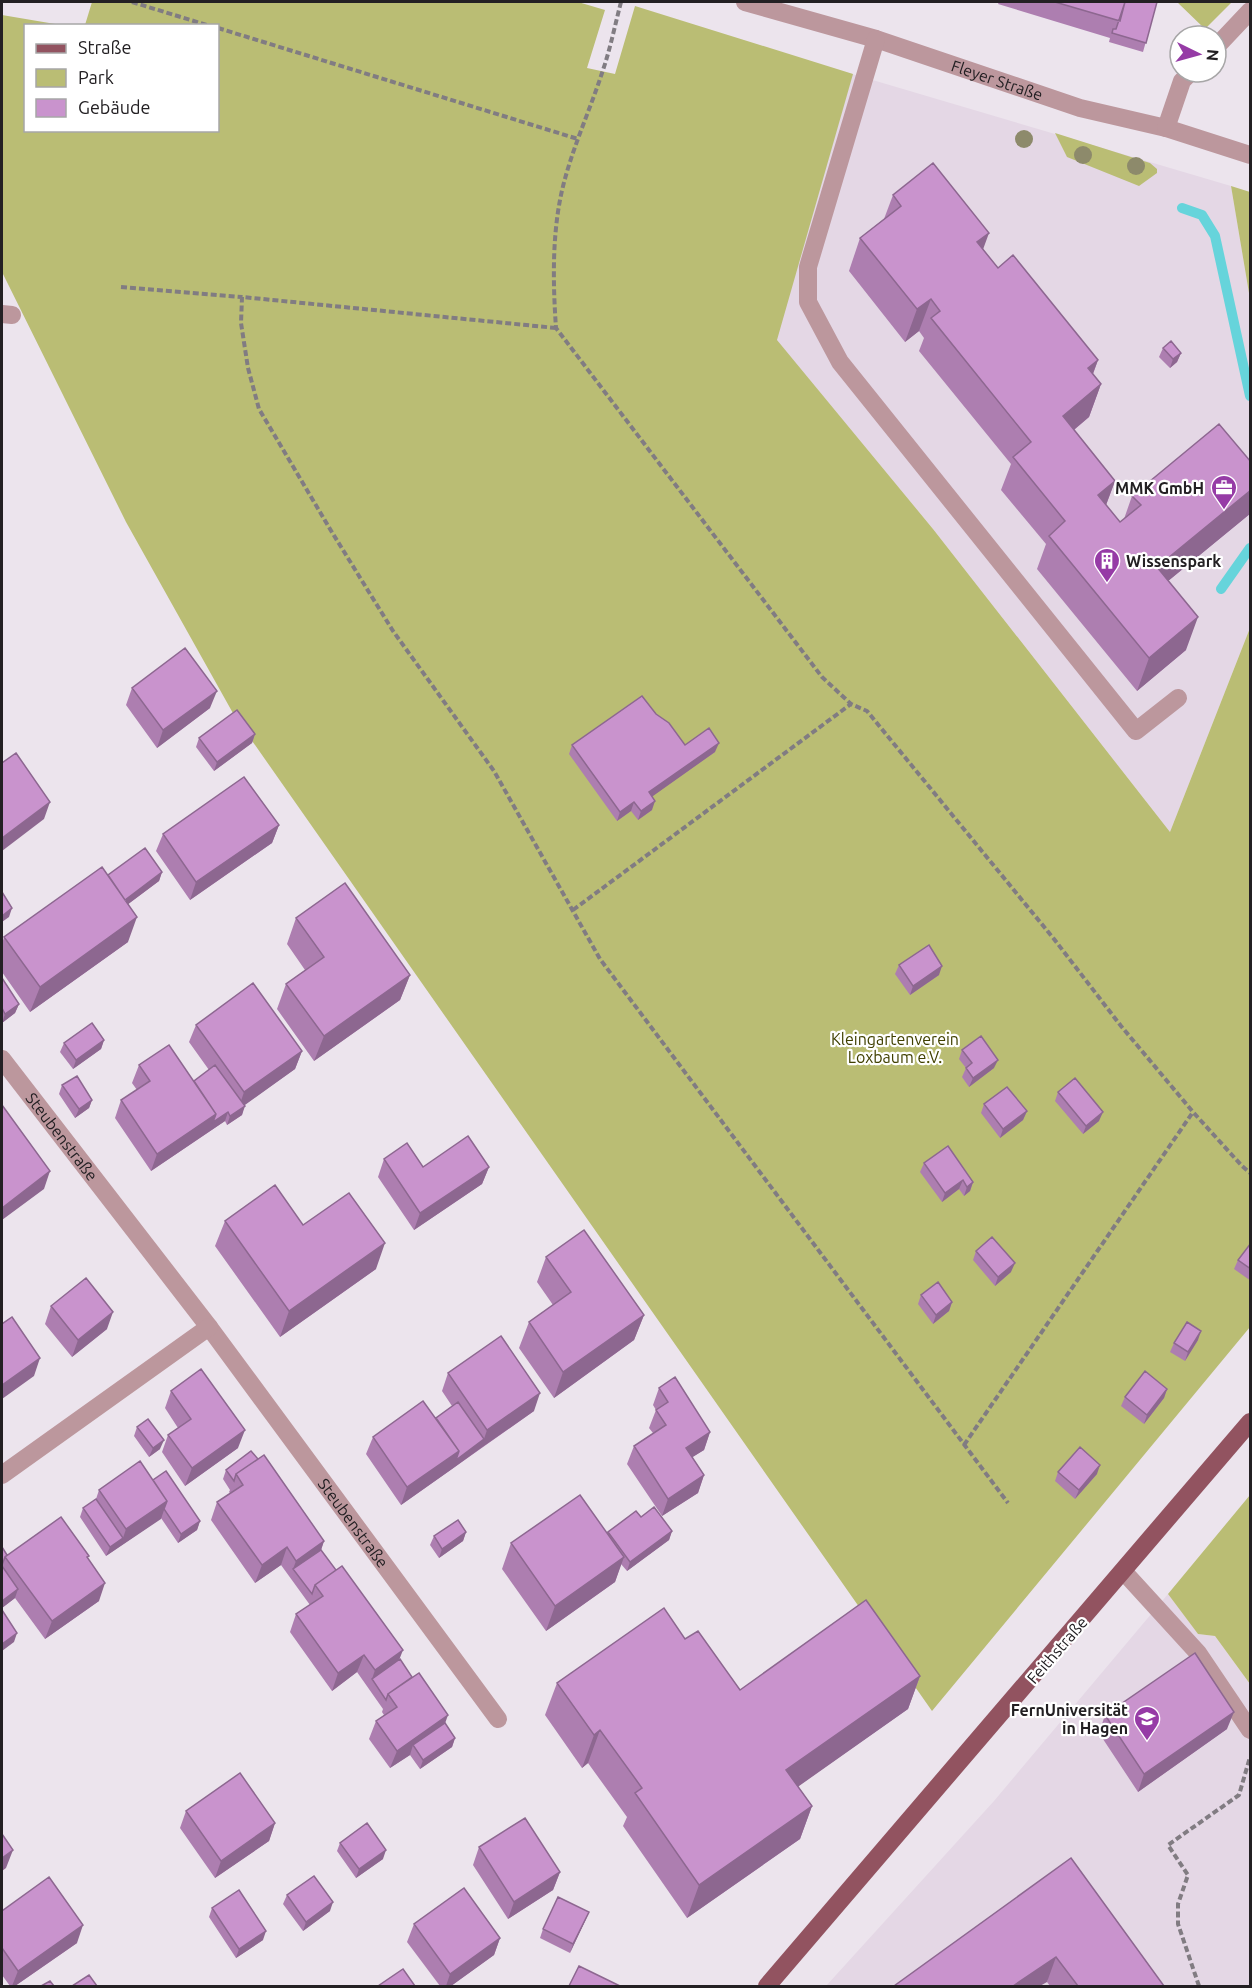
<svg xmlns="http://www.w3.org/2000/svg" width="1252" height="1988" font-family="Ubuntu,sans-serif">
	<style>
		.built { fill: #e4d7e5 }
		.green { fill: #babd74 }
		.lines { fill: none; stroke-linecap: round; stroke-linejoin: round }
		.stream { stroke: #66d4db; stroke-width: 10 }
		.path { stroke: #817c82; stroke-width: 4; stroke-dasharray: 6 3; stroke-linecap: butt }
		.minor { stroke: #bc979d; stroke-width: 18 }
		.major { stroke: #925360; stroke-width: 18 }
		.tree { fill: #8d8a6b }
		.wall { fill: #ad7eb0 }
		.shaded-wall { fill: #8d6790 }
		.building { fill: #c993cd; stroke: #8d6790; stroke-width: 1.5 }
		.labels { text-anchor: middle; stroke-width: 4.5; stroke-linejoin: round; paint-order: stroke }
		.street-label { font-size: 16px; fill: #232023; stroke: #fff }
		.poi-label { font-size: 16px; font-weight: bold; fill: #232023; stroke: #fff; text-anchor: end }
		.park-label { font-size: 16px; fill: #404000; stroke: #fff }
	</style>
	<rect width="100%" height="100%" fill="#ece4ed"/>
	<!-- built -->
	<path class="built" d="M832,68L1231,186L1250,299V628L1170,832L933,529L751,309Z
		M1168,1594L1198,1634L1215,1636L1250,1684V1986H826L994,1801Z"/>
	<!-- green -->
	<path class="green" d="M92,2H578L605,10L587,68L615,74L635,6L853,74L777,340L933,529L1170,832L1250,628V1327L932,1711L234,715L126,522L2,272V15L61,25L26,26V130H218V26L85,25Z
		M1177,2H1232L1205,29Z
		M1055,133L1150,163L1157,169V173L1139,186L1067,157Z
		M1231,186L1250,192V299Z
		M1250,1495V1684L1215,1636L1198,1634L1168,1594Z"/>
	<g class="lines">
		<!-- stream -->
		<path class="stream" d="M1182,208L1202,215L1215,236L1250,396
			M1221,589L1250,548"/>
		<!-- path -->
		<path class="path" d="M132,2L210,26
			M621,2C615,25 610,50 602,73C589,113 570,153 561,195C552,238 553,285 556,328L822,677L851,704L867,711L1054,939L1121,1026L1193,1112L1242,1166L1250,1173
			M218,28L578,139
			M121,287L242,297
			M556,328L242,297L241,323L248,368L259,409L330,529L393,631L494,771L600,959L1008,1503
			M573,910L851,704
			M964,1445L1193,1112
			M1199,1986L1178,1924V1904L1188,1875L1168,1845L1239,1795L1250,1757"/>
		<!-- minor -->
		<g class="minor">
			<path id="s1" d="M745,2L876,39L1080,108L1166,128L1250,155"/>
			<path d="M876,39L808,267V302L840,362L1136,731L1178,698"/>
			<path d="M1216,47L1250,11"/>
			<path d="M1166,128L1182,81L1191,72"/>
			<path d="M2,314L12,315"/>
			<path id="s2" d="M2,1059L209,1327L498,1719"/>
			<path d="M2,1475L209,1327"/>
			<path d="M1124,1572L1198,1653L1250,1730"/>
		</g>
		<!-- major -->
		<path class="major" d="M767,1986L1250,1422"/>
	</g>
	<!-- trees -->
	<g class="tree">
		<circle cx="1024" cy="139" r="9"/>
		<circle cx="1083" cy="155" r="9"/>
		<circle cx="1136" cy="166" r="9"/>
	</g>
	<!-- wall -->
	<path class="wall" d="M999,2H1157L1143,52L1109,42L1110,38L998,4Z
		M893,195L983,249L998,268L1098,360L1093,374L1101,384L1089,417L1074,430L1115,481L1106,505L1120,522L1124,519L1132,496L1251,513L1168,581L1186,650L1137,691L1037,569L1046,544L1001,490L1011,464L919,351L924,338L919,331L905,342L849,271L860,238L884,219Z
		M1163,348L1181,353L1177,362L1170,368L1159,357Z
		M132,688L210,708L157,748L126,705Z
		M656,714L685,745L715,752L652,796V810L638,820L631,811L617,821L569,754L572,745Z
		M255,734L252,743L214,771L196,747L199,738Z
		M279,825L272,843L190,900L156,851L163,834Z
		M162,872L159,881L128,904V942L30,1012L2,972V944L4,937L108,875Z
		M296,918L410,975L400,1000L314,1061L277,1009L286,984L305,970L287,944Z
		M899,965L939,975L910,995L895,974Z
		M2,978L19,1004L15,1013L2,1023Z
		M196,1025L302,1051L295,1069L244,1105L242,1115L227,1125L225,1121L151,1171L115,1118L121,1100L137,1090L132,1083L139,1065L194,1081L209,1070L189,1042Z
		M104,1040L101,1049L73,1069L60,1052L64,1043Z
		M962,1050L994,1068L969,1087L962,1077L966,1068L959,1059Z
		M62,1085L92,1100L89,1108L75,1118L59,1094Z
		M1058,1092L1099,1121L1083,1134L1055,1101Z
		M984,1104L1027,1111L1023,1120L1000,1138L981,1113Z
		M384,1159L423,1167H489L482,1184L414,1230L378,1177Z
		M924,1163L973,1182L970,1191L964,1196L959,1189L942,1202L920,1172Z
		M225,1221L303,1225L376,1269L280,1337L215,1246Z
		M1251,1243V1281L1234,1269L1238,1260Z
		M976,1251L1011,1272L995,1286L973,1260Z
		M546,1257L644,1315L634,1340L554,1398L519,1348L529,1322L553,1305L537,1282Z
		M921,1295L952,1302L949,1311L933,1324L918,1304Z
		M51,1306L107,1329L72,1357L45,1324Z
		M1198,1340L1185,1361L1170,1352L1174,1343Z
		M448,1373L534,1411L401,1505L366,1454L373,1437L436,1418L452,1406L442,1391Z
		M659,1388L710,1432L704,1450L692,1457L704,1475L698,1493L662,1516L627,1464L634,1446L653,1433L649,1428L656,1410L653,1405Z
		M1167,1389L1164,1398L1144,1424L1121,1406L1125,1397Z
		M171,1391L238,1448L185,1486L162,1452L168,1435L178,1428L165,1408Z
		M137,1427L160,1449L149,1457L134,1436Z
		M251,1451L324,1541L321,1550L455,1738L452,1747L420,1769L410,1755L390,1768L369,1739L376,1721L384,1715L382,1712L383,1709L357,1672L332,1691L290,1632L296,1614L310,1605L281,1565L255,1583L211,1520L217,1502L230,1493L229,1492L230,1490L223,1479L226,1470Z
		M1058,1472L1097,1474L1075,1499L1055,1481Z
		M153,1480L200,1521L197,1530L178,1543L161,1518L106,1556L80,1517L83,1508L96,1499L99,1490Z
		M641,1517L672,1531L669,1540L627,1571L621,1564L615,1582L546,1631L502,1569L511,1543L607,1533L608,1532Z
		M466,1532L463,1541L439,1558L430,1545L434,1536Z
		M2,1547L7,1555L88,1558L99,1601L45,1639L15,1598L2,1608Z
		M685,1639L740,1690L920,1676L908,1709L798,1786L812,1806L800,1839L687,1918L623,1826L627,1817L588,1763L582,1768L545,1715L557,1683Z
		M1105,1715L1227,1729L1138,1792L1099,1733Z
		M186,1811L275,1823L269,1841L215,1878L180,1828Z
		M340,1843L383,1859L356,1878L337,1851Z
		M479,1847L560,1872L553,1890L508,1919L473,1865Z
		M1071,1858L1164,1986H1050L1047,1982Z
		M287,1895L330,1911L303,1931L283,1904Z
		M212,1908L263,1940L236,1958L209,1917Z
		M2,1911L77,1943L15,1986H10L2,1975Z
		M589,1912L585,1921L570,1953L540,1938L543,1929Z
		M414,1924L500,1938L494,1955L451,1986H440L407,1942Z"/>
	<!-- shaded-wall -->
	<path class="shaded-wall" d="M989,233L977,266V242Z
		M931,299L919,331L905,342L917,309Z
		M1181,353L1177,362L1170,368L1173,359Z
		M1098,360L1086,392L1088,368Z
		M1101,384L1089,417L1051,449L1063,416Z
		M1115,481L1103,513L1098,495Z
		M1251,490V513L1145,600L1157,567Z
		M1198,617L1186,650L1137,691L1149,658Z
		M217,691L210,708L157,748L163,730Z
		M255,734L252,743L214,771L217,762Z
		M719,743L715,752L646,801L649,792Z
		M655,801L652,810L638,820L641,811Z
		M50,802L44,819L2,851V838Z
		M634,802L631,811L617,821L620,812Z
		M279,825L272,843L190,900L196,882Z
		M162,872L159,881L111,917L114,908Z
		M12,908L9,917L2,922V916Z
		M137,917L128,942L30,1012L40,987Z
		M942,966L939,975L910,995L913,986Z
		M410,975L400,1000L314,1061L324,1036Z
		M19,1004L15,1013L2,1023L5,1014Z
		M104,1040L101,1049L73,1069L76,1060Z
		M302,1051L295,1069L238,1110L244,1092Z
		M998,1060L994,1068L969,1087L973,1078Z
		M92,1100L89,1108L75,1118L79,1109Z
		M245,1106L242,1115L227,1125L230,1116Z
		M1027,1111L1023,1120L1000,1138L1003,1129Z
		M228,1112L225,1121L151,1171L157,1154L216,1114Z
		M1103,1112L1099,1121L1083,1134L1086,1126Z
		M489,1167L482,1184L414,1230L420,1213Z
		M50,1171L44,1189L2,1220V1208Z
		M963,1180L959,1189L942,1202L945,1193Z
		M973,1182L970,1191L964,1196L967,1187Z
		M385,1243L376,1269L280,1337L289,1311Z
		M1015,1263L1011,1272L995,1286L998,1277Z
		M952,1302L949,1311L933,1324L936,1315Z
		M113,1312L107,1329L72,1357L78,1340Z
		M644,1315L634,1340L554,1398L563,1372Z
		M1201,1331L1198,1340L1185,1361L1188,1352Z
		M40,1358L34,1376L2,1399V1385Z
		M1167,1389L1164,1398L1144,1424L1147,1415Z
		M540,1393L534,1411L481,1448L487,1430Z
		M245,1430L238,1448L185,1486L192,1468Z
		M710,1432L704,1450L680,1465L686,1448Z
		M484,1439L481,1448L452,1469L401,1505L407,1487L459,1451Z
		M164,1440L160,1449L149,1457L153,1448Z
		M1100,1465L1097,1474L1075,1499L1079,1490Z
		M704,1475L698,1493L662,1516L668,1499Z
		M167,1501L161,1519L106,1556L110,1547L123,1538L126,1529Z
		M200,1521L197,1530L178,1543L181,1534Z
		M672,1531L669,1540L627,1571L630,1562Z
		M466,1532L463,1541L439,1558L442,1549Z
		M324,1541L318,1559L293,1569L296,1561Z
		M287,1547L281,1565L255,1583L262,1565Z
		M624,1557L615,1582L546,1631L555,1606Z
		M105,1583L99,1601L45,1639L52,1621Z
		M18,1589L15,1598L2,1608V1601Z
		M17,1633L14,1642L2,1651V1644Z
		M403,1650L396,1668L372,1679L375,1670Z
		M364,1655L357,1672L332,1691L338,1673Z
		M920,1676L908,1709L775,1803L786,1770Z
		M1234,1712L1227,1729L1138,1792L1144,1774Z
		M448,1715L442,1732L413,1745L410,1755L390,1768L397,1751Z
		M600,1730L588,1763L582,1768L594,1735Z
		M455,1738L452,1747L420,1769L423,1760Z
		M812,1806L800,1839L687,1918L699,1885Z
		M275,1823L269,1841L215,1878L221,1861Z
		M13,1850L6,1868L2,1871V1858Z
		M386,1850L383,1859L356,1878L359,1869Z
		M560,1872L553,1890L508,1919L514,1902Z
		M333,1902L330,1911L303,1931L306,1922Z
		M589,1912L585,1921L570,1953L573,1944Z
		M83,1925L77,1943L15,1986H12L18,1971Z
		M266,1931L263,1940L236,1958L239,1949Z
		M500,1938L494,1955L451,1986H446L450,1974Z
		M1056,1957L1047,1982L1040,1986H1013Z"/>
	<!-- building -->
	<path class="building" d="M1055,2H1125L1120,21Z
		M1125,2H1157L1146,43L1112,33L1113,29H1116Z
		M933,163L989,233L977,242L998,268L1013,255L1098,360L1088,368L1101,384L1063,416L1115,481L1098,495L1120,522L1141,505L1132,496L1219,424L1251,462V490L1157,567L1198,617L1149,658L1049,536L1065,521L1013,457L1031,442L931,318L940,311L931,299L917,309L860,238L901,206L893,195Z
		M1171,341L1181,353L1173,359L1163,348Z
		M185,648L217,691L163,730L132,688Z
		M642,696L656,714L669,723L685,745L709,728L719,743L649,792L655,801L641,811L634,802L620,812L572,745Z
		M237,710L255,734L217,762L199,738Z
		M16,753L50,802L2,838V763Z
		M244,777L279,825L196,882L163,834Z
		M145,848L162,872L125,900L108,875Z
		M102,867L137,917L40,987L4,937Z
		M345,883L410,975L324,1036L286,984L324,957L296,918Z
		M2,892L12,908L2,916Z
		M929,945L942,966L913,986L899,965Z
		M2,978L19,1004L5,1014L2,1008Z
		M253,983L302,1051L244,1092L196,1025Z
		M92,1023L104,1040L76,1060L64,1043Z
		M981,1036L998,1060L973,1078L966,1068L972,1063L962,1050Z
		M169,1045L216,1114L157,1154L121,1100L150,1081L139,1065Z
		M215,1065L245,1106L230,1116L228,1112L213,1122L216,1114L194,1081Z
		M77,1076L92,1100L79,1109L62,1085Z
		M1075,1078L1103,1112L1086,1126L1058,1092Z
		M1007,1087L1027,1111L1003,1129L984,1104Z
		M2,1105L50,1171L2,1208Z
		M468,1136L489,1167L420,1213L384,1159L407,1143L423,1167Z
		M948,1146L973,1182L967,1187L963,1180L945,1193L924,1163Z
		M275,1185L303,1225L349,1193L385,1243L289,1311L225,1221Z
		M584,1230L644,1315L563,1372L529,1322L571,1292L546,1257Z
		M992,1237L1015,1263L998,1277L976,1251Z
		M1251,1243V1269L1238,1260Z
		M86,1278L113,1312L78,1340L51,1306Z
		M938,1282L952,1302L936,1315L921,1295Z
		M12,1317L40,1358L2,1385V1324Z
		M1187,1322L1201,1331L1188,1352L1174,1343Z
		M501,1336L540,1393L487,1430L448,1373Z
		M201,1369L245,1430L192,1468L168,1435L191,1419L171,1391Z
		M1145,1371L1167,1389L1147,1415L1125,1397Z
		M675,1377L710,1432L686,1448L704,1475L668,1499L634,1446L666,1425L656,1410L668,1402L659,1388Z
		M423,1401L459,1451L407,1487L373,1437Z
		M458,1402L484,1439L456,1460L459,1451L436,1418Z
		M148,1419L164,1440L153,1448L137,1427Z
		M1080,1447L1100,1465L1079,1490L1058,1472Z
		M251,1451L258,1459L236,1474L234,1481L226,1470Z
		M264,1455L324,1541L296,1561L287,1547L262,1565L217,1502L243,1485L236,1474Z
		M140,1461L167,1501L126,1529L99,1490Z
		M166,1471L200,1521L181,1534L164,1509L167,1501L153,1480Z
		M580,1495L624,1557L555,1606L511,1543Z
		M96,1499L123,1538L110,1547L83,1508Z
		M654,1507L672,1531L630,1562L608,1532L636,1511L641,1517Z
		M61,1517L89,1556L87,1557L105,1583L52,1621L5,1557Z
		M458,1520L466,1532L442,1549L434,1536Z
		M2,1547L7,1555L5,1557L2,1565Z
		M321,1550L336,1570L315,1585L312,1594L293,1569Z
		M2,1566L18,1589L2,1601Z
		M342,1566L403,1650L375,1670L364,1655L338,1673L296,1614L323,1596L315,1585Z
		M866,1600L920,1676L786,1770L812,1806L699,1885L635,1793L642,1788L600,1730L594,1735L557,1683L664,1608L685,1639L698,1631L740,1690Z
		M2,1610L17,1633L2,1644Z
		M1195,1653L1234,1712L1144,1774L1105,1715Z
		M400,1659L412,1677L388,1694L386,1700L372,1679Z
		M419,1673L448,1715L397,1751L376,1721L397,1707L388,1694Z
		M445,1723L455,1738L423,1760L413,1745Z
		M240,1773L275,1823L221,1861L186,1811Z
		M525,1818L560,1872L514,1902L479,1847Z
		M367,1823L386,1850L359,1869L340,1843Z
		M2,1834L13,1850L2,1858Z
		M1071,1858L1164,1986H1078L1056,1957L1013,1986H894Z
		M314,1876L333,1902L306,1922L287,1895Z
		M49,1877L83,1925L18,1971L2,1948V1911Z
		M464,1888L500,1938L450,1974L414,1924Z
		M239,1890L266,1931L239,1949L212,1908Z
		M558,1897L589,1912L573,1944L543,1929Z
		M579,1966L620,1986H569Z
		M403,1969L415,1986H378Z
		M89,1975L97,1986H72Z
		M50,1981L54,1986H41Z"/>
	<!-- icons -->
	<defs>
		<symbol id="office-pin" viewBox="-11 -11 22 30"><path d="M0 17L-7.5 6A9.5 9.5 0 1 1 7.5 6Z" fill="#963ba6" stroke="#fff"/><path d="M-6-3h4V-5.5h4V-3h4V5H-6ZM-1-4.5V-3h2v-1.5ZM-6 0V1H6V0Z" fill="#fff"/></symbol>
		<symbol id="building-pin" viewBox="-11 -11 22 30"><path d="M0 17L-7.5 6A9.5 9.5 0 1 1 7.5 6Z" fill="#963ba6" stroke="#fff"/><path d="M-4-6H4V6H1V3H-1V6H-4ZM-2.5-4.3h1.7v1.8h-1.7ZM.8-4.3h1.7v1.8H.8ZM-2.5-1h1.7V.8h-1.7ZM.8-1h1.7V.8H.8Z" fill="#fff"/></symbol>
		<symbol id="university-pin" viewBox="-11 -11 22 30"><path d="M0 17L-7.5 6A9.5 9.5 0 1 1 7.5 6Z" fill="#963ba6" stroke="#fff"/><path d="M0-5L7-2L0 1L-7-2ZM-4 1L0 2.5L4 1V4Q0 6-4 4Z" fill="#fff"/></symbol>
	</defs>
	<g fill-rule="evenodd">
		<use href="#office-pin" x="1209" y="473" width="30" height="40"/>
		<use href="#building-pin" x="1092" y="546" width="30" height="40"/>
		<use href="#university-pin" x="1132" y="1704" width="30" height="40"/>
	</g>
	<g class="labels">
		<!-- street labels -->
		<g class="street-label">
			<text dy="6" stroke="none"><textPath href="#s1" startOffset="264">Fleyer Straße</textPath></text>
			<text dy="6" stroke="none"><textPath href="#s2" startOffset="98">Steubenstraße</textPath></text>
			<text dy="6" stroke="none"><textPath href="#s2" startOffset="582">Steubenstraße</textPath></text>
			<text transform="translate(1057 1650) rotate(-49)" y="6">Feithstraße</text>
		</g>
		<!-- poi labels -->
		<g class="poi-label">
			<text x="1204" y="494">MMK GmbH</text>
			<text x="1126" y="567" text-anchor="start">Wissenspark</text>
			<text x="1128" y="1716">FernUniversität<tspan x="1128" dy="18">in Hagen</tspan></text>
		</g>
		<!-- park labels -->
		<g class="park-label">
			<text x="895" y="1045">Kleingartenverein<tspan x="895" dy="18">Loxbaum e.V.</tspan></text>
		</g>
	</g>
	<!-- border -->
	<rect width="1252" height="1988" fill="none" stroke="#232023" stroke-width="6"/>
	<!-- legend -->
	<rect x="24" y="24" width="195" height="108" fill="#ffffff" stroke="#a7a6a7" stroke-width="1.5"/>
	<rect x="36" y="44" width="30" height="9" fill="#925360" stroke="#a7a6a7" stroke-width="1.5"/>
	<text x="78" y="54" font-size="18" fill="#232023">Straße</text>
	<rect x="36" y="69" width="30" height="18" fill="#babd74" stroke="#a7a6a7" stroke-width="1.5"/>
	<text x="78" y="84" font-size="18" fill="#232023">Park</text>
	<rect x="36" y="99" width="30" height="18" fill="#c993cd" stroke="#a7a6a7" stroke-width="1.5"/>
	<text x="78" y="114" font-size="18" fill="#232023">Gebäude</text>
	<!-- north arrow -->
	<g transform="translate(1198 54) rotate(95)"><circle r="28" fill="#ffffff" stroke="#a7a6a7" stroke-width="1.5"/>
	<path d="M0-4.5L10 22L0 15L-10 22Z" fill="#963ba6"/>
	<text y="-9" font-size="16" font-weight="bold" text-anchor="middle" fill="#232023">N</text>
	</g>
</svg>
